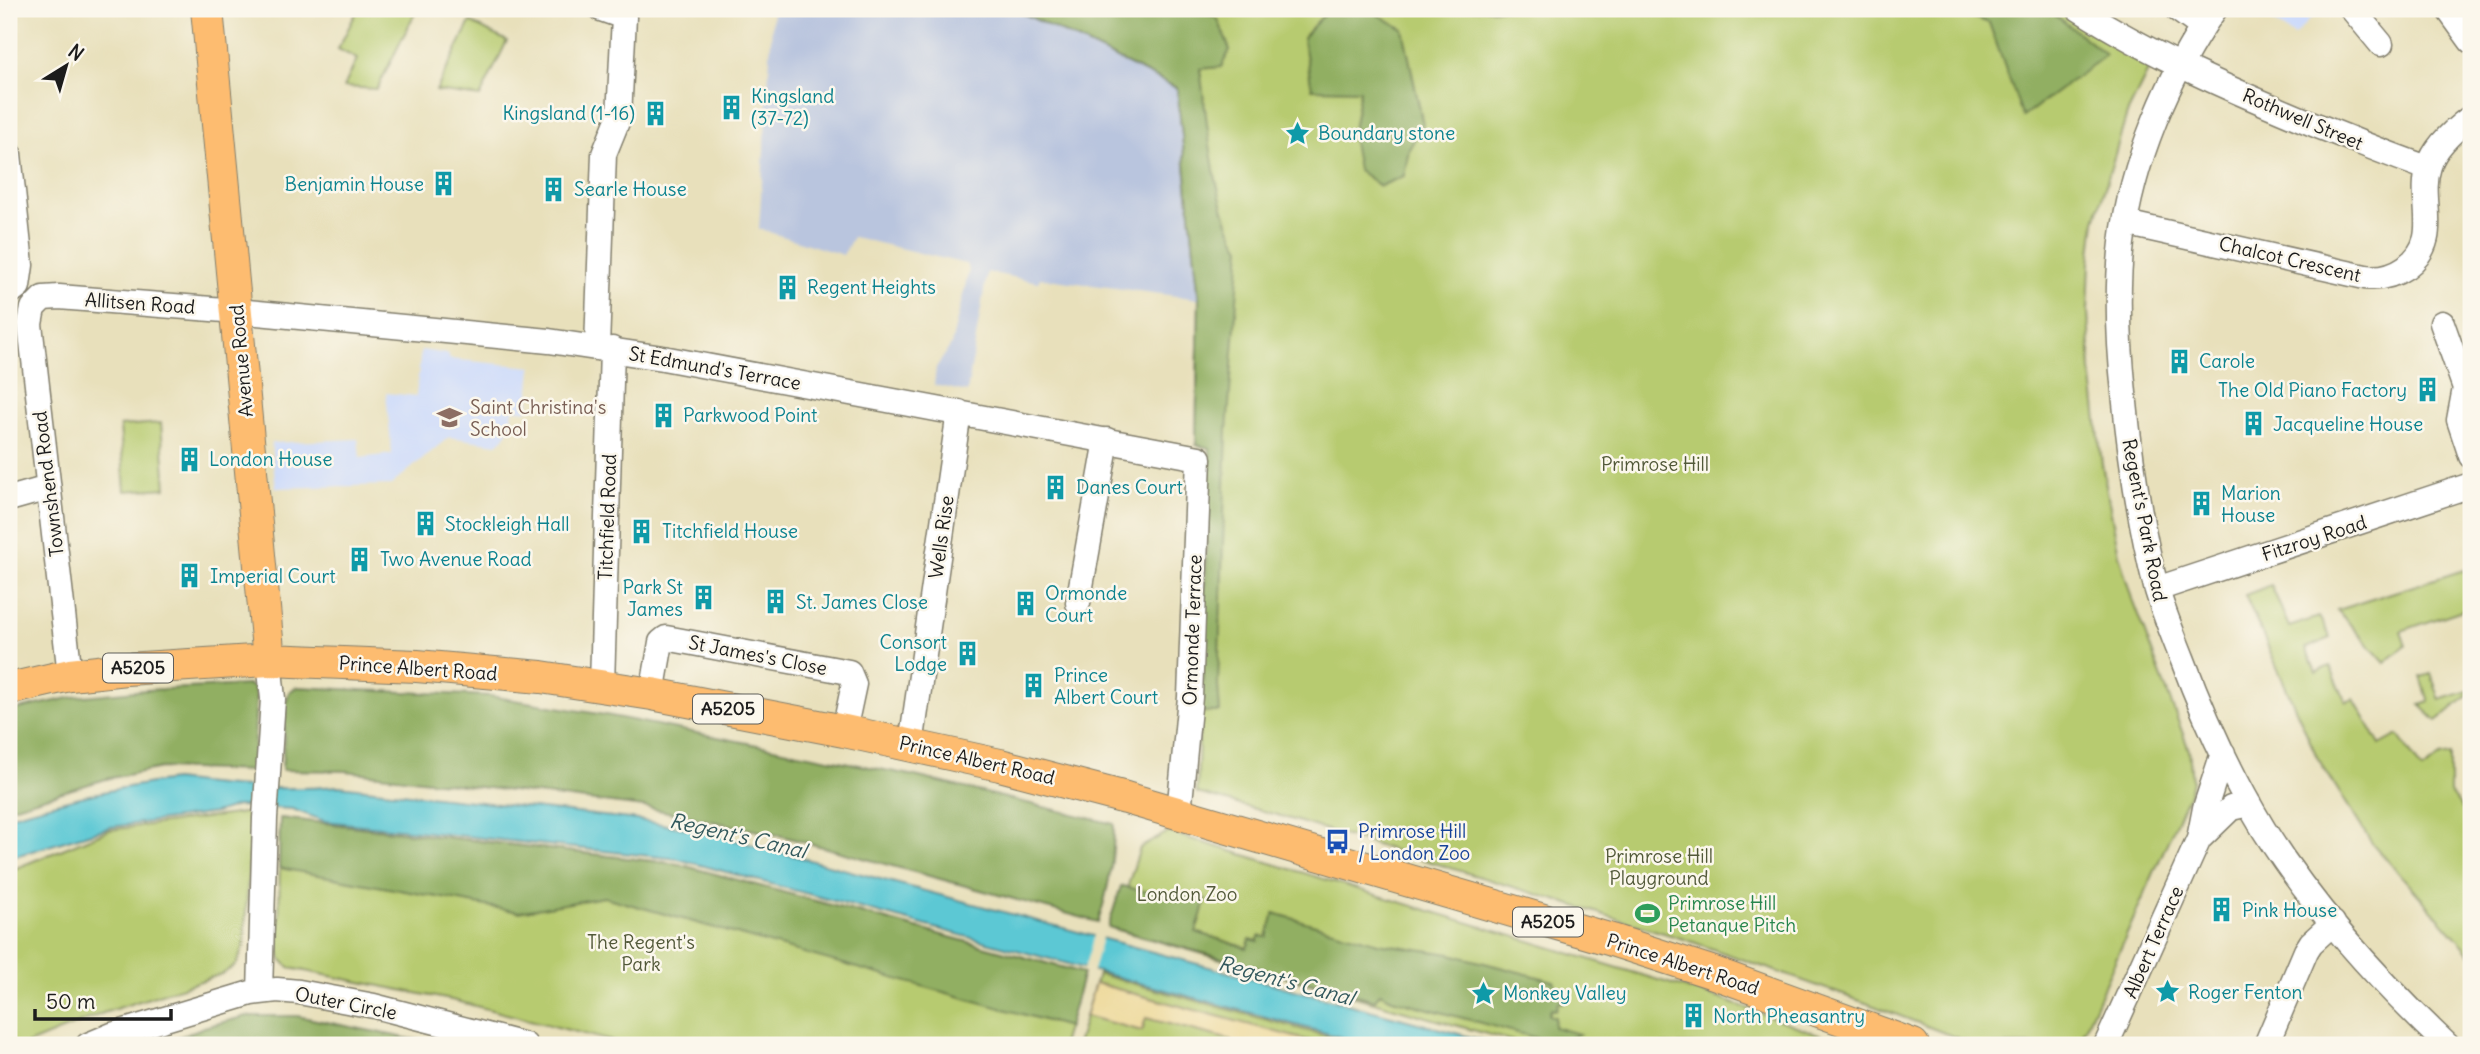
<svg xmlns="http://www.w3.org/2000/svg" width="2480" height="1054" font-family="Delius,sans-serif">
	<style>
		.built { fill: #cedbfa }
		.industrial { fill: #b9c5de }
		.green { fill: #b7cb6f; stroke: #6a7446; stroke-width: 2 }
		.forest { fill: #91af62; stroke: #56663f; stroke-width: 2 }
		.sand { fill: #eeda9e; stroke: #857b5d; stroke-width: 2 }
		.water { fill: #5cc8d4; stroke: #3c7278; stroke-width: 2 }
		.pier { fill: #e8e0bb }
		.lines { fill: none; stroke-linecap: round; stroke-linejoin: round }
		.minor-casing { stroke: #827e6c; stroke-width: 27 }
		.major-casing { stroke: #827e6c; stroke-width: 34 }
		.minor { stroke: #fff; stroke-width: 24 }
		.major { stroke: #fdbc6f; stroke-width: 32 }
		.labels { text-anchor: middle; stroke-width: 5; stroke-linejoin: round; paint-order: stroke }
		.shield { fill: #fbf7ec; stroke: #5f5e5a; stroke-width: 2 }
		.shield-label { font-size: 18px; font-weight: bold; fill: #1c1c1c }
		.culture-label { font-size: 19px; fill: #0d838f; stroke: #fbf7ec; text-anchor: start }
		.street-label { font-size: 19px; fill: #1c1c1c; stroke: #fbf7ec }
		.education-label { font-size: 19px; fill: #785e54; stroke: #fbf7ec; text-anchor: start }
		.park-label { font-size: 19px; fill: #525939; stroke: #fbf7ec }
		.transit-label { font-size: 19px; fill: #164399; stroke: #fbf7ec; text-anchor: start }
		.leisure-label { font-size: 19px; fill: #27864d; stroke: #fbf7ec; text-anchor: start }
		.water-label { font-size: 21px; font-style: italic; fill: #32585c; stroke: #fbf7ec }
	</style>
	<rect width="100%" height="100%" fill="#fbf7ec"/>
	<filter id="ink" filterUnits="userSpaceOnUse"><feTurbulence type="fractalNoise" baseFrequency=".0143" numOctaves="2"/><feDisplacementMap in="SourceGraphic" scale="14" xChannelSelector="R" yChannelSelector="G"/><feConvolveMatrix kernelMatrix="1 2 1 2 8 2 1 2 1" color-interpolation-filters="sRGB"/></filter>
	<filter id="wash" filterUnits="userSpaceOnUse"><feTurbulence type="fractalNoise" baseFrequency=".00686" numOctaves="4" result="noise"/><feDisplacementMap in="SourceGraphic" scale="28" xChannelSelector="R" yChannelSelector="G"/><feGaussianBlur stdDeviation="1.57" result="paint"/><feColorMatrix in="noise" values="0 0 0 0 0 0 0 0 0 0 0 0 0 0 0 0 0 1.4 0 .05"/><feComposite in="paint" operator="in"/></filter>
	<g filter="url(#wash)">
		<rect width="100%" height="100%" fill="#e8e0bb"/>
		<!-- built -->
		<path class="built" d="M2255,9H2320L2294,36Z
			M421,350L449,354V359L532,367L528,411L513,409L511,426L504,438L497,444L449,437L391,485L276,488L271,443L358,439L360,458L392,454L386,393L416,396Z"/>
		<!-- industrial -->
		<path class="industrial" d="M773,9H1019L1177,88L1199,299L1040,278L1038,282L987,272L967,392L934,385L936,368L951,345L969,270L966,264L853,237L843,255L759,229Z"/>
		<!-- green -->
		<path class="green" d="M358,9H417L377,89L344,87L357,59L338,49Z
			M1019,9H2055L2149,69L2127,114L2095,221L2090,262L2088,311L2091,370L2102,464L2119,555L2132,599L2189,750L2192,780L2190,791L2078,1045H1976L1866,1003L1690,941L1284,817L1197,793L1210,448L1196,445L1199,298L1177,88Z
			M470,22L507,41L480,97L436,91Z
			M161,423L166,488L125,491L120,426Z
			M2464,570L2471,587V607L2401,631L2406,645L2385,663L2337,610Z
			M2271,585L2289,627L2319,617L2331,638L2306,648L2316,672L2330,666L2346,702L2354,699L2380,745L2398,735L2422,770L2440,757L2450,755V793L2471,820V954L2371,842L2317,757L2245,595Z
			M2431,674L2440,700L2471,690V693L2437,721L2420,705L2429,702L2421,677Z
			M252,812L244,945L236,965L222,974L103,1013L26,1045H9V871L109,830Z
			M280,818L678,864L1083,973L1062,1045H627L456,1001L290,968L281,959L279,948Z
			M1168,832L1718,998L1849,1045H1526L1114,929L1140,848Z
			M1098,974L1360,1045H1077Z"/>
		<!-- forest -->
		<path class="forest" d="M1014,9H1200L1218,19L1230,50L1221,67L1200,69C1207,117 1213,209 1241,247L1227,431L1218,685L1220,712H1200L1210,448L1196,445L1199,298L1177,88Z
			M1329,9H1374L1377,14L1403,29L1423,125L1409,149L1404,176L1380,186L1358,170L1352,136L1360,90L1312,89L1303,37Z
			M1950,9H2048L2106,55L2023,117L1989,23Z
			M249,685L254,688L256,696L253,771L161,768L106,779L9,808V711L74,697L146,690Z
			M297,687L490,696L611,716L915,776L1114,824C1114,858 1109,889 1098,922L782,836L644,807L346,771L282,770L286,703L289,692Z
			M280,818L678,864L1083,973L1068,1027L604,897L519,912L279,868Z
			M1121,886C1130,887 1139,891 1149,892C1170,893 1185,893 1206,899L1196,932L1247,948L1250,939L1258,941L1259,936L1267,937L1274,913L1378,943L1450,954L1554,981L1563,1003L1558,1002L1556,1010L1551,1009L1549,1015L1555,1017L1554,1027L1579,1034L1559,1044L1392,999L1380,993L1375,1000L1108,927Z
			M247,1016H297L440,1045H160L204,1027Z"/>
		<!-- sand -->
		<path class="sand" d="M1095,983L1324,1045H1230L1231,1040L1146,1018L1142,1031L1085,1016Z"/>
		<!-- water -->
		<path class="water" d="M174,780C230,787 283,791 339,786L638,820L701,831L1500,1045H1370L678,859L324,821L292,809L237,806L215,813L111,827L9,858V816C63,800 117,787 174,780Z"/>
		<!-- pier -->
		<path class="pier" d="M1095,932L1103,934L1092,974L1083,972Z"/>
	</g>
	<g filter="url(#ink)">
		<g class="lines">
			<defs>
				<path id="minor" d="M2079,9C2154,57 2236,92 2318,126C2355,140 2391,156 2428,168
					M2177,9L2202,27
					M2215,9C2169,73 2131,165 2122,243C2116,292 2119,345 2124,393C2130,458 2140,524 2156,587C2163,611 2173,635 2182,658C2204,717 2231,776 2264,830C2314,909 2379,981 2447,1045
					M2352,9L2381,44
					M2448,9L2471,41
					M9,154L21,265L18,286L9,293
					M2125,223L2365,277C2380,279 2393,276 2406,267C2444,239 2417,202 2429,166C2435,146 2455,129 2471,117
					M2442,323L2465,388L2459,420L2471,456
					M597,347L604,154L619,117L624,17L601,9
					M9,499L48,488
					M2157,589L2471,485
					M1078,603L1107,440
					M70,675L30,324L33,308L43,298L59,297L237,311L549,341L663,358L1199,458L1190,697L1179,813
					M602,685L612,349
					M652,694L661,642L666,638L849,672L854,684L844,731
					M911,745L959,412
					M2199,839L2205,808L2223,753
					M260,992L265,818L273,699L269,660
					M88,1045L112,1035L251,993L277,990L299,992L374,1006L525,1045
					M2106,1045L2199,839L2231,808L2249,804
					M2266,1045L2306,951L2311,943L2333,923"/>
				<path id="major" d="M207,9L269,660
					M9,689L70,675L126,669L269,660L417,666L541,677L652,694L844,731L1000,765L1126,798L1612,940L1714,973L1913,1045"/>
			</defs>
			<!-- minor casing -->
			<use href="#minor" class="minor-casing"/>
			<!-- major casing -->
			<use href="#major" class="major-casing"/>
			<!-- minor -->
			<use href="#minor" class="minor"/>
			<!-- major -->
			<use href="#major" class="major"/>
		</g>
	</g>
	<!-- icons -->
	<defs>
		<symbol id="building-bare" viewBox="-9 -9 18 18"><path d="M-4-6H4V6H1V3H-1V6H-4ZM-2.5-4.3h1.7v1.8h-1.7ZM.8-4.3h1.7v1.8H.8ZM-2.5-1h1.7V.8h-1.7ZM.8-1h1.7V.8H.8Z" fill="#0f9aa8" stroke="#fbf7ec" stroke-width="2.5" paint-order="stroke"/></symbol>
		<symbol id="sight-bare" viewBox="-9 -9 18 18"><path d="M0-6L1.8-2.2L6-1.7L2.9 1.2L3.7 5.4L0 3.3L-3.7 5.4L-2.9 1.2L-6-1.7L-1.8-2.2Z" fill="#0f9aa8" stroke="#fbf7ec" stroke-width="2.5" paint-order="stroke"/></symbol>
		<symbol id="school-bare" viewBox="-9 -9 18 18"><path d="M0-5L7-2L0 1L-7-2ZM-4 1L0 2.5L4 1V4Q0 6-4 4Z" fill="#8d6e63" stroke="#fbf7ec" stroke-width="2.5" paint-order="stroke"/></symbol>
		<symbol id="bus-bare" viewBox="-9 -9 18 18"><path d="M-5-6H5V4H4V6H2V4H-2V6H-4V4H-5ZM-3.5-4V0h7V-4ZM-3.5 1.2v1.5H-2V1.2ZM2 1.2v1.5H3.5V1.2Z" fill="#1a4fb4" stroke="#fbf7ec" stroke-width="2.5" paint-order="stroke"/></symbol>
		<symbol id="stadium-bare" viewBox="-9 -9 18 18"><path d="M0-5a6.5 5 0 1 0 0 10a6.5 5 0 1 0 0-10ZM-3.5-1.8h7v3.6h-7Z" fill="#2e9e5b" stroke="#fbf7ec" stroke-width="2.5" paint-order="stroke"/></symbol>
	</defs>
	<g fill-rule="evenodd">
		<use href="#building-bare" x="714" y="90" width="35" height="35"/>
		<use href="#building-bare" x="638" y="96" width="35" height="35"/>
		<use href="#sight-bare" x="1280" y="116" width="35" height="35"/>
		<use href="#building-bare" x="426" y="166" width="35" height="35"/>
		<use href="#building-bare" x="536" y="172" width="35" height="35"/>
		<use href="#building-bare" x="770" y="270" width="35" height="35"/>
		<use href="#building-bare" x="2162" y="344" width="35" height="35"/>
		<use href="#building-bare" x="2410" y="372" width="35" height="35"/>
		<use href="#building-bare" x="646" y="398" width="35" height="35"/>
		<use href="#school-bare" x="432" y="400" width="35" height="35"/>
		<use href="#building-bare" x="2236" y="406" width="35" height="35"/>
		<use href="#building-bare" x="172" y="442" width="35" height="35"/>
		<use href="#building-bare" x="1038" y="470" width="35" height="35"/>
		<use href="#building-bare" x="2184" y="486" width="35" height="35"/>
		<use href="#building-bare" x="408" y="506" width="35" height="35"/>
		<use href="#building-bare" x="624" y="514" width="35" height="35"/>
		<use href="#building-bare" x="342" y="542" width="35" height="35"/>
		<use href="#building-bare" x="172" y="558" width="35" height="35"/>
		<use href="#building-bare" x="686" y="580" width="35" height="35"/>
		<use href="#building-bare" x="758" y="584" width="35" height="35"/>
		<use href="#building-bare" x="1008" y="586" width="35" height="35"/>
		<use href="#building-bare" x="950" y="636" width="35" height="35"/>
		<use href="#building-bare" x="1016" y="668" width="35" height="35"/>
		<use href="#bus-bare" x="1320" y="824" width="35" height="35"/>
		<use href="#building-bare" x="2204" y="892" width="35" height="35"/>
		<use href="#stadium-bare" x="1630" y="896" width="35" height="35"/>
		<use href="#sight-bare" x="2150" y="974" width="35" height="35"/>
		<use href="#sight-bare" x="1466" y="976" width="35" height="35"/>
		<use href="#building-bare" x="1676" y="998" width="35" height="35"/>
	</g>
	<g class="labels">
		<!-- shield labels -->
		<g class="shield">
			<rect x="103" y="653.5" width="70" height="29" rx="5"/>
			<rect x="693" y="694.5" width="70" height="29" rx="5"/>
			<rect x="1513" y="907.5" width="70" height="29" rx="5"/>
		</g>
		<g class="shield-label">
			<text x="138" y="674">A5205</text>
			<text x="728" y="715">A5205</text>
			<text x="1548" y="928">A5205</text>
		</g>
		<!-- culture labels -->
		<g class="culture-label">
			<text x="751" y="103">Kingsland<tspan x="751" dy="22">(37-72)</tspan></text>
			<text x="635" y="120" text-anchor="end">Kingsland (1-16)</text>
			<text x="1318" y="140">Boundary stone</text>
			<text x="424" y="191" text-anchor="end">Benjamin House</text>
			<text x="574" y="196">Searle House</text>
			<text x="807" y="294">Regent Heights</text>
			<text x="2199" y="368">Carole</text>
			<text x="2407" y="397" text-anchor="end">The Old Piano Factory</text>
			<text x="683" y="422">Parkwood Point</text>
			<text x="2273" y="431">Jacqueline House</text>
			<text x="209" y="466">London House</text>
			<text x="1076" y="494">Danes Court</text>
			<text x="2221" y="500">Marion<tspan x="2221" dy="22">House</tspan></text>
			<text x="445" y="531">Stockleigh Hall</text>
			<text x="662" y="538">Titchfield House</text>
			<text x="380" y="566">Two Avenue Road</text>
			<text x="210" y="583">Imperial Court</text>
			<text x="683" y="594" text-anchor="end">Park St<tspan x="683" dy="22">James</tspan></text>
			<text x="1045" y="600">Ormonde<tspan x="1045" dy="22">Court</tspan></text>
			<text x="796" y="609">St. James Close</text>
			<text x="947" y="649" text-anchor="end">Consort<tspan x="947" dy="22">Lodge</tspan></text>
			<text x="1054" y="682">Prince<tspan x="1054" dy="22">Albert Court</tspan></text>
			<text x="2242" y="917">Pink House</text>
			<text x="2188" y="999">Roger Fenton</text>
			<text x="1503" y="1000">Monkey Valley</text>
			<text x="1713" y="1023">North Pheasantry</text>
		</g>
		<!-- street labels -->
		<g class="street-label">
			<text transform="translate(2303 119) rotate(23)" y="7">Rothwell Street</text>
			<text transform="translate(2290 259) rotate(13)" y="7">Chalcot Crescent</text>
			<text transform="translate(140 303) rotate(4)" y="7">Allitsen Road</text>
			<text transform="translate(241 361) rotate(-95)" y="7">Avenue Road</text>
			<text transform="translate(715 368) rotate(10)" y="7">St Edmund's Terrace</text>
			<text transform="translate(48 484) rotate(-97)" y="7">Townshend Road</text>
			<text transform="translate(607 517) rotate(-88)" y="7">Titchfield Road</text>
			<text transform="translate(2145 520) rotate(79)" y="7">Regent's Park Road</text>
			<text transform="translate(941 537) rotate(-82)" y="7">Wells Rise</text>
			<text transform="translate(2314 538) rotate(-18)" y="7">Fitzroy Road</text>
			<text transform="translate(1192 630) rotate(-88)" y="7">Ormonde Terrace</text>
			<text transform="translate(758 655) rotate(11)" y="7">St James's Close</text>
			<text transform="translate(418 668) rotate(4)" y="7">Prince Albert Road</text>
			<text transform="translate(977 760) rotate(13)" y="7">Prince Albert Road</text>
			<text transform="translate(2153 942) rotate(-66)" y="7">Albert Terrace</text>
			<text transform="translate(1683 964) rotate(18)" y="7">Prince Albert Road</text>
			<text transform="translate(346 1003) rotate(11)" y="7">Outer Circle</text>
		</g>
		<!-- education labels -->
		<g class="education-label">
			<text x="470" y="414">Saint Christina's<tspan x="470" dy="22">School</tspan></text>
		</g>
		<!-- park labels -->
		<g class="park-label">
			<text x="1655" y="471">Primrose Hill</text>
			<text x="1659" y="863">Primrose Hill<tspan x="1659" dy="22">Playground</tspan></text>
			<text x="1187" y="901">London Zoo</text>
			<text x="641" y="949">The Regent's<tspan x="641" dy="22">Park</tspan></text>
		</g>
		<!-- transit labels -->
		<g class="transit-label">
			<text x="1358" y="838">Primrose Hill<tspan x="1358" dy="22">/ London Zoo</tspan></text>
		</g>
		<!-- leisure labels -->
		<g class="leisure-label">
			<text x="1668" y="910">Primrose Hill<tspan x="1668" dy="22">Petanque Pitch</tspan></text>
		</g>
		<!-- water labels -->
		<g class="water-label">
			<text transform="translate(738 836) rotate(13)" y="7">Regent's Canal</text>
			<text transform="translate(1286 981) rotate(15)" y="7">Regent's Canal</text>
		</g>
	</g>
	<!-- margin -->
	<rect width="2480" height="1054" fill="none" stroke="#fbf7ec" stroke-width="35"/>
	<!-- north arrow -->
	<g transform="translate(66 66) rotate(37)" stroke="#fbf7ec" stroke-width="5" paint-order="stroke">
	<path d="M0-5L12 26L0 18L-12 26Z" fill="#1c1c1c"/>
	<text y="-10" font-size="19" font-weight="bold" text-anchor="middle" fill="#1c1c1c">N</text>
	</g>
	<!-- scale -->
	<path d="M35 1009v10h136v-10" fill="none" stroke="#1c1c1c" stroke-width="3.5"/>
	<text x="46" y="1009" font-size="21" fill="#1c1c1c" stroke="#fbf7ec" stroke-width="5" paint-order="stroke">50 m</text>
</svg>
